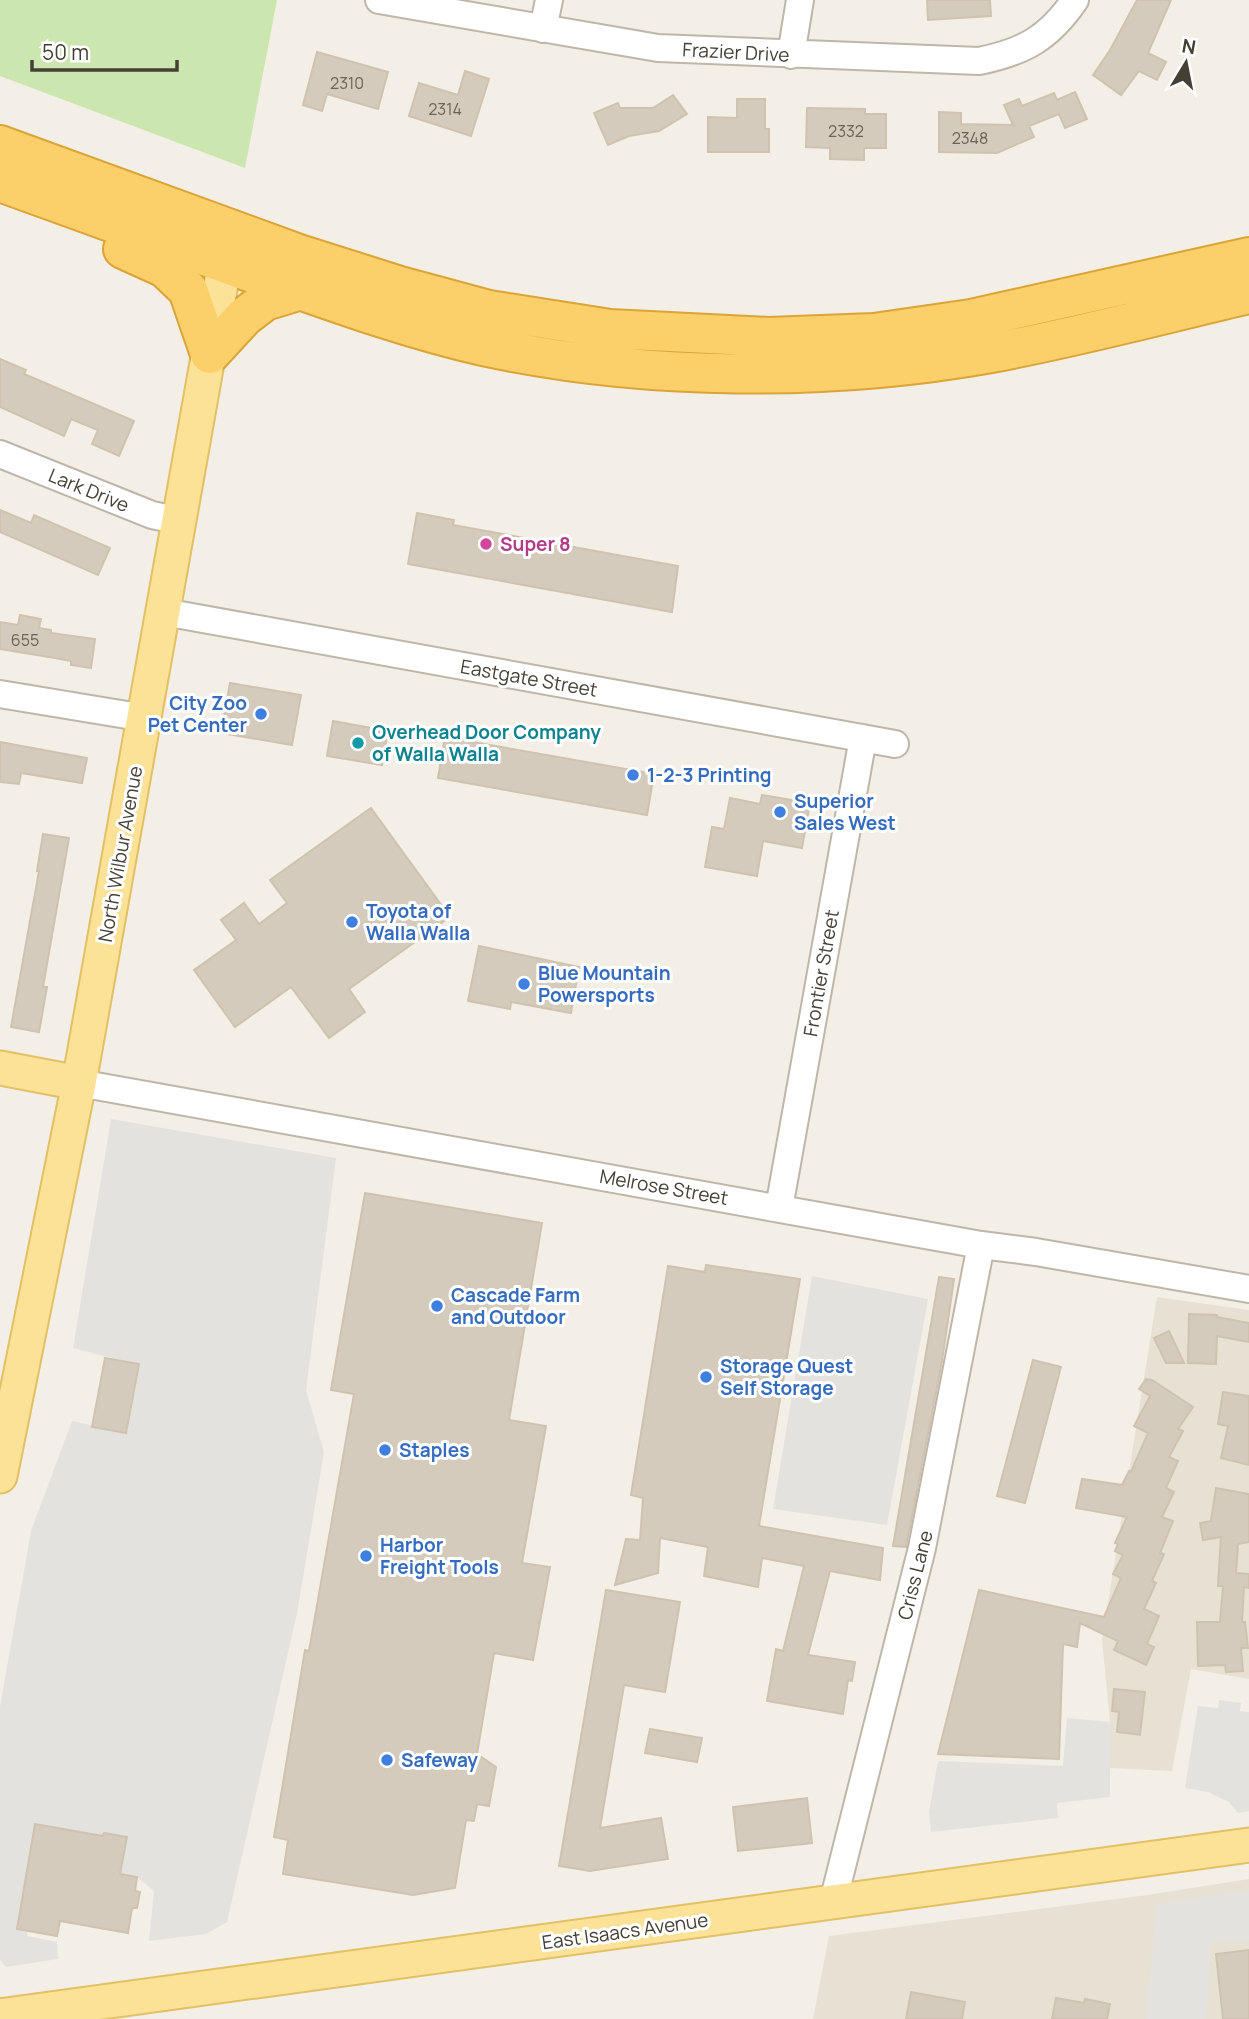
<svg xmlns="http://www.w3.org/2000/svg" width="1249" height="2019" font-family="Manrope,sans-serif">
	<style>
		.residential { fill: #e7e1d4 }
		.green { fill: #cce6b0 }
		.parking { fill: #e4e2de }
		.building { fill: #d4cbbc; stroke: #cfc3af; stroke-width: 2 }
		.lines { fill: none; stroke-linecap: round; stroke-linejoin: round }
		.minor-casing { stroke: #beb7a9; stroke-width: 30 }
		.major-casing { stroke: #e1c066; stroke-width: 37 }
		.highway-casing { stroke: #daa439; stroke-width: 42 }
		.minor { stroke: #fff; stroke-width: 26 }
		.major { stroke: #fce296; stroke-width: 33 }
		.highway { stroke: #fbcf69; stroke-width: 38 }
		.hotel-dot { fill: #d1479c; stroke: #fff; stroke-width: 2.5 }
		.shop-dot { fill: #3f7fe0; stroke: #fff; stroke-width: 2.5 }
		.culture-dot { fill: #0f9aa8; stroke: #fff; stroke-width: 2.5 }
		.labels { text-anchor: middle; stroke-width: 6; stroke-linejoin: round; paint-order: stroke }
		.number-label { font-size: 16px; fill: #696358 }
		.street-label { font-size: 19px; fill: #454036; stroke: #fff }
		.hotel-label { font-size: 19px; font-weight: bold; fill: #b23c85; stroke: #fff; text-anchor: start }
		.shop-label { font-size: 19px; font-weight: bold; fill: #366cbe; stroke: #fff; text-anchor: start }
		.culture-label { font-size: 19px; font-weight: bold; fill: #0d838f; stroke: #fff; text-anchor: start }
	</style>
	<rect width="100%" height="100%" fill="#f3efe6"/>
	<!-- residential -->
	<path class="residential" d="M1157,1297L1249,1310V1679L1191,1669L1172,1771L1110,1768V1722L1102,1640Z
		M1249,1879V2019H813L829,1936L1147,1895Z"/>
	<!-- green -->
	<path class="green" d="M0,0H277L245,168L0,76Z"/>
	<!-- parking -->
	<path class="parking" d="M111,1119L336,1158L306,1390L324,1452L297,1613L227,1922L206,1934L149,1941L154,1891L137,1877L120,1874L127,1837L104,1833L98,1869L81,1867V1832L44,1826L27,1936L57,1942L58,1959L6,1967L0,1960V1707L31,1531L72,1421L126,1433L139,1365L73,1348Z
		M812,1276L928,1299L887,1525L773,1509Z
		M1219,1700L1241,1703L1240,1711L1249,1712V1811L1238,1813L1229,1802L1208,1792L1185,1788L1198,1706L1218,1708Z
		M1067,1718L1110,1722V1797L1057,1803L1058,1818L931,1832L929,1812L938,1761L1063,1766Z
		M1249,1890V1940L1211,1942L1208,1999L1204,2019H1146L1157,1904Z"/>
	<!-- building -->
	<path class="building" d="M927,0H990L991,16L928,20Z
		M1137,0H1171L1148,53L1166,62L1157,80L1139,71L1121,95L1093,75L1110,50Z
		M317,52L388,72L378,109L327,94L322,111L303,105Z
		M465,71L489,79L471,136L409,116L419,83L458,95Z
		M1075,92L1087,119L1065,128L1059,114L1029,126L1034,137L997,153L939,152V112L961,113V124L1013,125L1004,105L1019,99L1022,106L1054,93L1057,100Z
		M673,95L687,114L659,131L629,136L608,145L594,113L618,103L620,108H653Z
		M737,99H765V129H769V152H708V117L737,118Z
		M807,108L865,109V114H886V148H864V160L830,159V148L806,147Z
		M0,359L26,370L24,374L134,421L119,456L92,444L98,430L71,419L64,436L0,407Z
		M0,510L31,523L34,515L110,548L98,575L0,532Z
		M417,513L454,520L453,525L678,566L672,612L408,564Z
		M20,615L41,619L39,628L51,630V633L95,639L91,668L71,665V661L55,658L0,649V622L18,625Z
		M230,683L301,695L292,745L221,733Z
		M333,721L388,731L382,765L327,756Z
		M445,737L654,774L647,815L438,778Z
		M0,742L87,758L82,783L21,773L19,784L0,782Z
		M762,795L810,803L802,848L763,841L757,876L705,867L712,827L724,829L730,798L760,804Z
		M371,808L450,917L349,989L365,1012L329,1038L291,987L235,1027L194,970L236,940L221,920L244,903L259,924L287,903L270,880Z
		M43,834L69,838L43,987H47L39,1032L11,1027L39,871H37Z
		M479,946L579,967L571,1013L511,1002L510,1009L468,1001Z
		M365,1193L542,1223L509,1420L546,1426L522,1563L550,1567L533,1660L494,1653L477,1754L496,1767L489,1806L477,1804L474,1821L466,1820L455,1888L413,1895L283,1874L288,1840L274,1837L305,1650L309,1651L354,1394L331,1390Z
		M706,1265L800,1279L759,1526L883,1548L880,1580L830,1571L808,1655L855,1662L852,1681L848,1680L843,1714L767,1701L776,1649L783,1651L804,1566L762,1558L758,1587L704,1576L708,1547L660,1538L658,1573L615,1585L626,1539L640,1540L643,1498L631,1495L668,1266L705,1272Z
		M939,1277L954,1279L942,1361L906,1547L893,1546Z
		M1189,1314L1217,1315V1317L1249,1323V1342L1217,1336L1216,1364L1188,1363Z
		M1169,1331L1184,1363H1166L1154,1338Z
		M105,1358L139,1364L126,1433L92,1427Z
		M1033,1360L1061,1367L1025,1503L997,1496Z
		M1146,1379L1152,1380L1193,1407L1178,1429L1183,1431L1169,1457L1178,1461L1166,1488L1174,1492L1162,1517L1173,1521L1160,1553L1164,1554L1152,1581L1156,1583L1144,1609L1159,1616L1147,1644L1154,1647L1146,1665L1114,1650L1118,1641L1080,1623L1077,1647L1063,1644L1059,1759L938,1754L979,1590L1104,1617L1121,1578L1113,1574L1123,1555L1115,1551L1118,1544L1115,1543L1127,1517L1076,1508L1082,1479L1122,1485L1129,1471L1131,1472L1148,1433L1134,1426L1150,1396L1139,1389Z
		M1223,1392L1249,1396V1465L1221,1458L1228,1426L1218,1424Z
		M1216,1488L1249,1494V1542L1238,1544L1236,1573L1249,1574V1588L1244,1587L1242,1622H1245L1248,1648H1241L1243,1671L1226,1672L1225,1665L1198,1666L1197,1622H1220L1223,1586H1218L1221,1537L1203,1540L1200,1523L1211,1521Z
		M606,1590L680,1602L665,1692L624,1685L600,1828L661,1818L668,1859L590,1871L559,1866Z
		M1114,1689L1145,1692L1140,1735L1117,1732L1119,1712L1112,1711Z
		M650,1729L702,1738L697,1762L645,1753Z
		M807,1798L812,1843L738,1851L733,1807Z
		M35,1824L103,1836L104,1833L127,1837L120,1874L137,1877L135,1891L140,1892L137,1908H132L128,1933L60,1921L57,1936L17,1929Z
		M1249,1950V2019H1223L1216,1954Z
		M911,1992L965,2002L962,2019H906Z
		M1056,1998L1084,2003L1085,1999L1110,2004L1107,2019H1052Z"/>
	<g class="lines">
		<defs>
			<path id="minor" d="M379,0L658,48L979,61C1024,52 1049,38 1075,0
				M543,29L549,0
				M791,55L800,0
				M0,454L152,515L180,521
				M164,612L895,744
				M0,694L145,718
				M79,1083L981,1245L1036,1252L1249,1289
				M779,1208L863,738
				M833,1902L922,1548L981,1245"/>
			<path id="major" d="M0,1068L79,1083
				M0,1476L79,1083L229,239
				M0,2016L1249,1845"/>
			<path id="highway" d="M0,145L299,254L400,286L489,310L610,329L769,337L874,333L971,319L1249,257
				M0,182C83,212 166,242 249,272C326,299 404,328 483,346C644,381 829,382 991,353C1078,337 1163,314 1249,294
				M123,249L165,268L188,290L210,354L244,317L265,301L301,290"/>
		</defs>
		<!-- minor casing -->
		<use href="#minor" class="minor-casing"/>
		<!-- major casing -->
		<use href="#major" class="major-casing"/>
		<!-- highway casing -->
		<use href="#highway" class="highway-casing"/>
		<!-- minor -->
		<use href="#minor" class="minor"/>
		<!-- major -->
		<use href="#major" class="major"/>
		<!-- highway -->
		<use href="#highway" class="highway"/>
	</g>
	<!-- markers -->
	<circle class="hotel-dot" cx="486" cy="544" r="7"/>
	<g class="shop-dot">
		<circle cx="261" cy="714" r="7"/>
		<circle cx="633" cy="775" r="7"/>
		<circle cx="780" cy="812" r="7"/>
		<circle cx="352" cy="922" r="7"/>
		<circle cx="524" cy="984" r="7"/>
		<circle cx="437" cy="1306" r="7"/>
		<circle cx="706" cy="1377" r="7"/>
		<circle cx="385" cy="1450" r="7"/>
		<circle cx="366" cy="1556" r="7"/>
		<circle cx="387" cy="1760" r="7"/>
	</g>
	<circle class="culture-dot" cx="358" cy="743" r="7"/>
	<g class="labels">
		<!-- number labels -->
		<g class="number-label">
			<text x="347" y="89">2310</text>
			<text x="445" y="115">2314</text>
			<text x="846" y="137">2332</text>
			<text x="970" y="144">2348</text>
			<text x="25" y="646">655</text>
		</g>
		<!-- street labels -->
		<g class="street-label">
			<text transform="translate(736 52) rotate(3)" y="7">Frazier Drive</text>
			<text transform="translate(89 490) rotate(22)" y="7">Lark Drive</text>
			<text transform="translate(529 678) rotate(10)" y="7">Eastgate Street</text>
			<text transform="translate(120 854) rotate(-80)" y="7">North Wilbur Avenue</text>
			<text transform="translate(821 973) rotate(-80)" y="7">Frontier Street</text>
			<text transform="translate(664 1187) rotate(10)" y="7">Melrose Street</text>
			<text transform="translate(915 1575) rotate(-76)" y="7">Criss Lane</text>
			<text transform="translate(625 1931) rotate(-8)" y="7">East Isaacs Avenue</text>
		</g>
		<!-- hotel labels -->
		<g class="hotel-label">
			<text x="500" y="551">Super 8</text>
		</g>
		<!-- shop labels -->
		<g class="shop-label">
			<text x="247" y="710" text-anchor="end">City Zoo<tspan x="247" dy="22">Pet Center</tspan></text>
			<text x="647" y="782">1-2-3 Printing</text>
			<text x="794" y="808">Superior<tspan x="794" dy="22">Sales West</tspan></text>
			<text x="366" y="918">Toyota of<tspan x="366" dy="22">Walla Walla</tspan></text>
			<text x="538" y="980">Blue Mountain<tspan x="538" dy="22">Powersports</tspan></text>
			<text x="451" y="1302">Cascade Farm<tspan x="451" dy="22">and Outdoor</tspan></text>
			<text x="720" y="1373">Storage Quest<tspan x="720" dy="22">Self Storage</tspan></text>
			<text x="399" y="1457">Staples</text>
			<text x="380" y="1552">Harbor<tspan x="380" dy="22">Freight Tools</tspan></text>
			<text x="401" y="1767">Safeway</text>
		</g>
		<!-- culture labels -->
		<g class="culture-label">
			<text x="372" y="739">Overhead Door Company<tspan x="372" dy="22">of Walla Walla</tspan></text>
		</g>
	</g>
	<!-- north arrow -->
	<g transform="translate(1186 63) rotate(10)" stroke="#ffffff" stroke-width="5" paint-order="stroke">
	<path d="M0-5L12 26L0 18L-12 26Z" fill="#454036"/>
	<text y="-10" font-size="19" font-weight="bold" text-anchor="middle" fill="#454036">N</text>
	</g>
	<!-- scale -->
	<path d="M32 60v10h145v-10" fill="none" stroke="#454036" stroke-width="3.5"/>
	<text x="42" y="60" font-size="21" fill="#454036" stroke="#ffffff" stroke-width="5" paint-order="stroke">50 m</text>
</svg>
